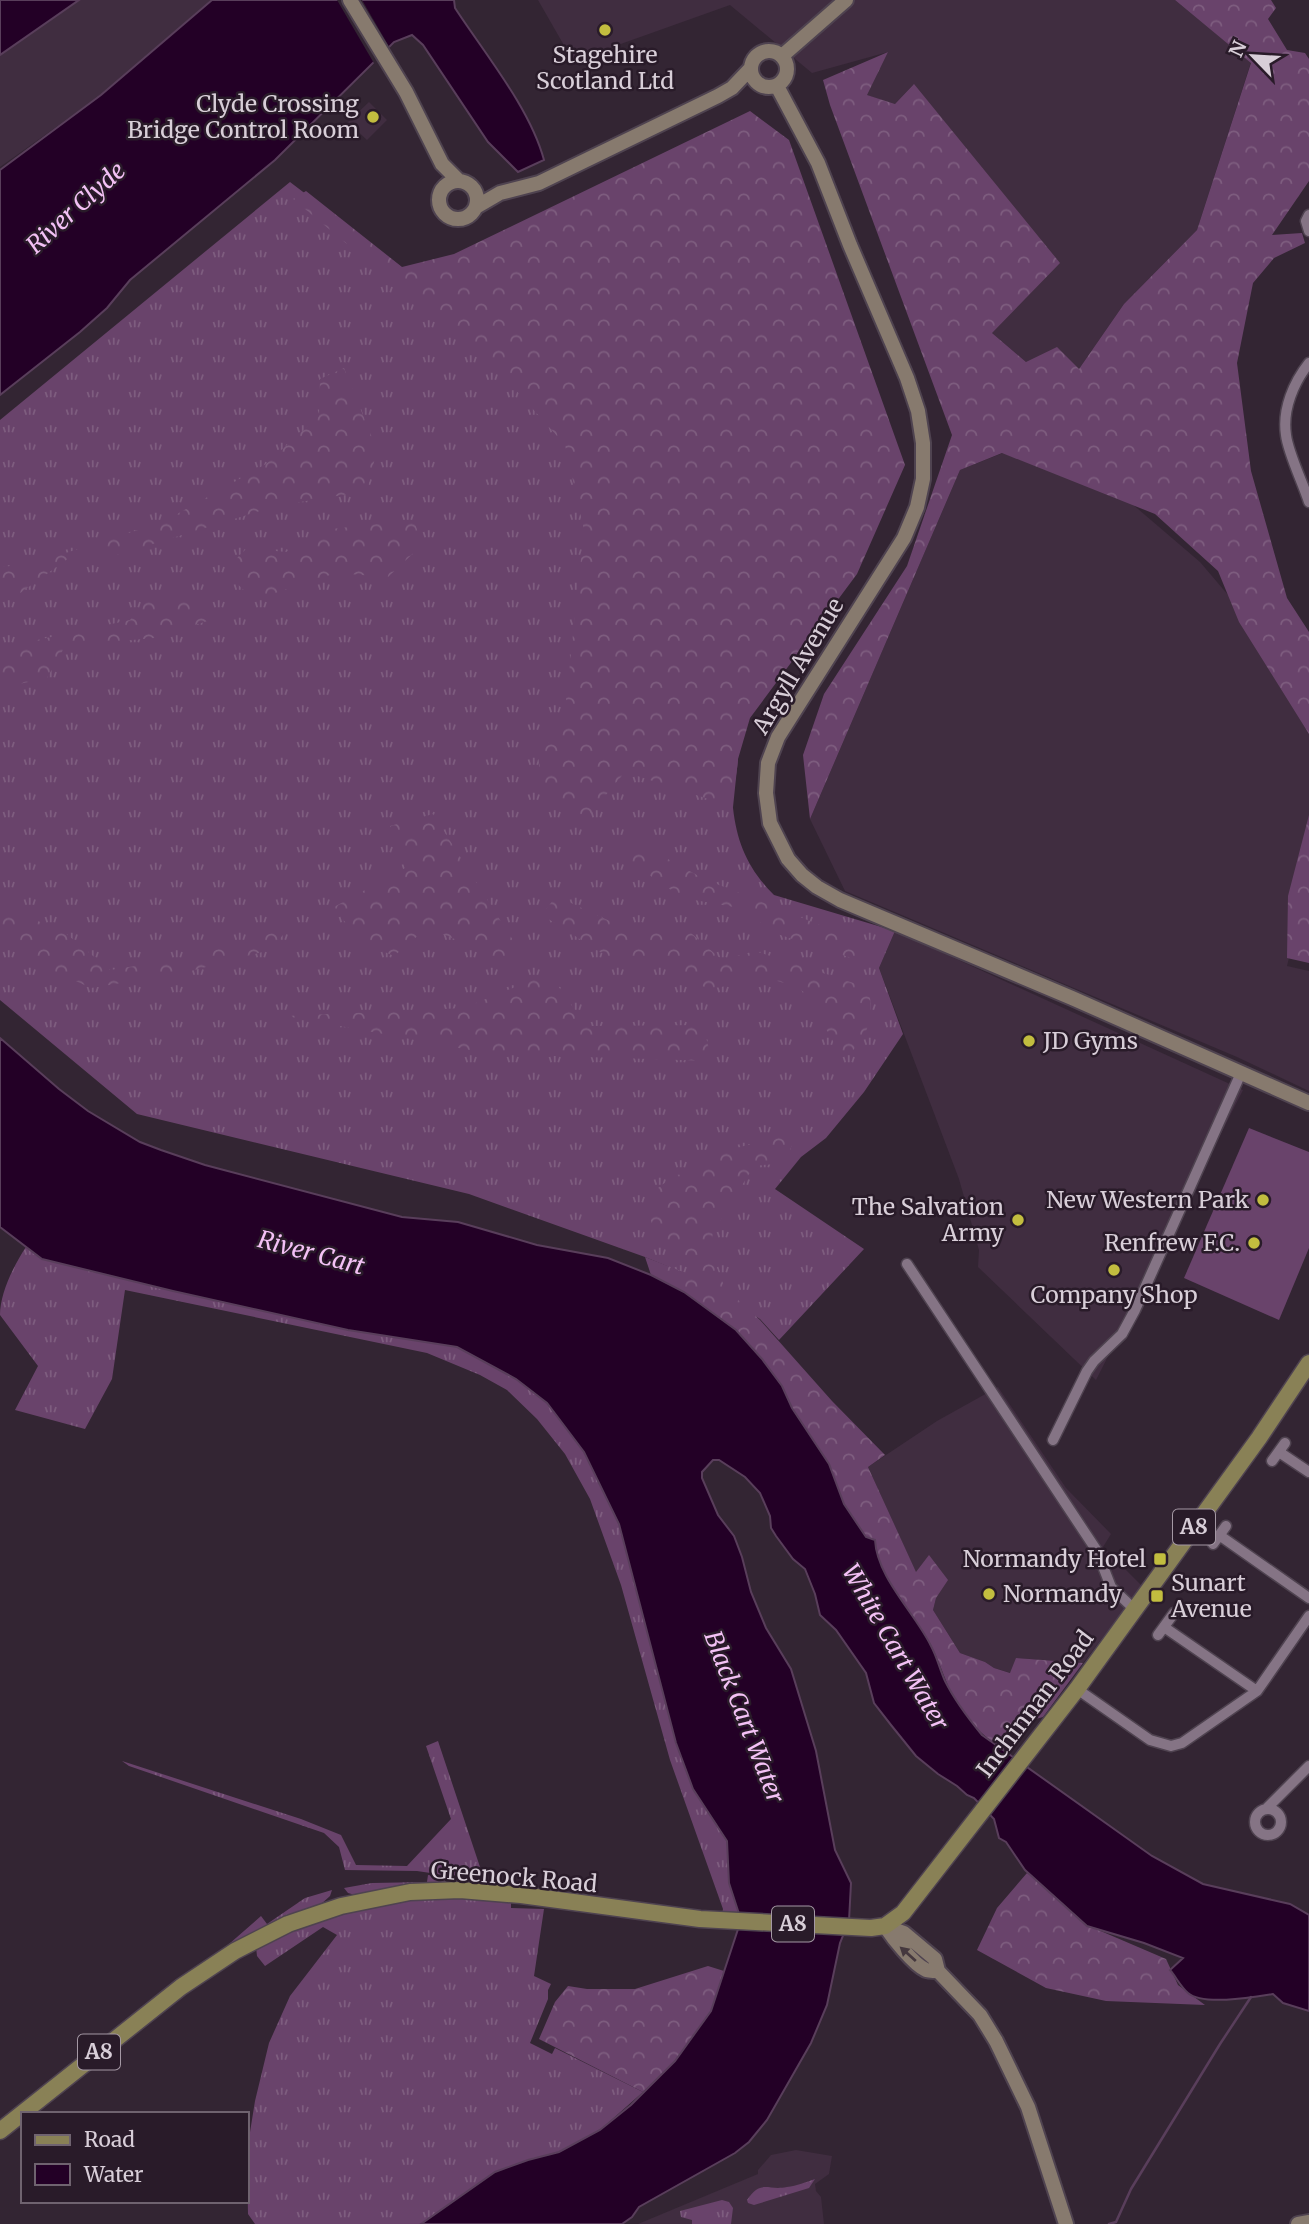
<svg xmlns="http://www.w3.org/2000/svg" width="1309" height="2224" font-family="Merriweather,serif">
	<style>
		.built { fill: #402d40 }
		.grass { fill: url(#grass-tufts) }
		.forest { fill: url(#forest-crowns) }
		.pitch { fill: #69436b }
		.water { fill: #230026; stroke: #593e5b; stroke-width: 2 }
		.pier { fill: #332533 }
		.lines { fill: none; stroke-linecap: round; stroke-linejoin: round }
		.stream { stroke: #593e5b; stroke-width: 2.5 }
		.street-casing { stroke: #4f4350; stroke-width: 13 }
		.secondary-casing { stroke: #4f4350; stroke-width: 18 }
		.primary-casing { stroke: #4f4350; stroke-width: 19 }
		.street { stroke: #857485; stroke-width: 10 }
		.secondary { stroke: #877a6e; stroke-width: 14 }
		.primary { stroke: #898156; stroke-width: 16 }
		.oneway { fill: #45383e }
		.poi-dot { fill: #c2bd3f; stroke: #291b29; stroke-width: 2.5 }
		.labels { text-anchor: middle; stroke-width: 5; stroke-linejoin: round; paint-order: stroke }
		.shield { fill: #291b29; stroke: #a498a4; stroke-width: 2 }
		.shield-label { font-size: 21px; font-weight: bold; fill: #d8ced8 }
		.poi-label { font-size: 23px; fill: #d8ced8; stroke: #291b29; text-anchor: end }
		.street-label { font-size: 23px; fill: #d8ced8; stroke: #291b29 }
		.water-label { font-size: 24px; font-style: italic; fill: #f3c1f5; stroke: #291b29 }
	</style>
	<defs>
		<pattern id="grass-tufts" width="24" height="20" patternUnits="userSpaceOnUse" patternTransform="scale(1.75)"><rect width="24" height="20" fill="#69436b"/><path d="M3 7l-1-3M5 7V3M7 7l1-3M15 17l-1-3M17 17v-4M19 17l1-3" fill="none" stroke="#7e5d7f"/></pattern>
		<pattern id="forest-crowns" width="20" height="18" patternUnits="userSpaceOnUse" patternTransform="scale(1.75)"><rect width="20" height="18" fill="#69436b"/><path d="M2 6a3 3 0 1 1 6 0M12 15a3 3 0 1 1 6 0" fill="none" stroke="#7e5d7f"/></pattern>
	</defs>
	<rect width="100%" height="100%" fill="#332533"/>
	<!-- built -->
	<path class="built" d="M77,0H211L101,95L0,167V53Z
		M538,0H1175L1251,62L1197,230L1124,304L1079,369L1026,362L992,333L913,85L895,104L866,95L888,52L812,73L730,5L573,61Z
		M369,102L387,120L367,140L348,122Z
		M1003,453L1131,503L1200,562L1240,609L1309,717V874L1287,966L1309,971V1091L1237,1057L845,891L810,819L960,470Z
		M895,931L1243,1090L1096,1380L978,1267L979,1250L959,1179L879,968Z
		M998,1387L1066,1488L1111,1534L1103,1547L1142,1586L1083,1663L1017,1658L1011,1673L994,1668L985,1662L960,1653L933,1610L936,1598L916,1573L868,1467L937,1421Z
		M796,2150L832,2156L829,2174L815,2184L816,2191L821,2197L824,2224H638L758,2174V2170L771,2155Z"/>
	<!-- grass -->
	<path class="grass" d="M290,182L611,427L738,759C737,775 732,793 733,808C737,844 749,870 774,895L895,931L879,968L903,1034L864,1092L826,1138L801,1157L775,1189L864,1249L779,1340L760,1319L691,1276L645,1257L469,1194L137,1114L0,1000V420Z
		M26,1247L42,1259L348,1330L457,1347L516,1379L547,1403L584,1452L619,1524L676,1743L693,1789L727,1841L729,1883L740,1916L722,1914L723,1909L670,1760L621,1585L590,1499L565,1454L537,1419L507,1390L480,1375L427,1353L125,1290L112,1379L85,1429L15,1410L38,1366L0,1315C0,1293 14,1265 26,1247Z
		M438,1741L483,1876L444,1875L417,1871L345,1870L339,1847L324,1833L129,1766L122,1761L301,1819L341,1835L356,1865L407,1866L451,1819L426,1746Z
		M428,1875L452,1878V1882H456L457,1879L511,1886L355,1895L348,1893L344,1888L372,1883L427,1882Z
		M332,1890L330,1896L320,1905L221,1951L261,1916L267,1924L305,1898Z
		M453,1897L511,1901V1908L544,1909L534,1976L551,1984L548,1990V1999L530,2043L552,2054L555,2048L643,2092L600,2130L559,2152L528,2160L495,2172L421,2224H255L248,2214L247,2151L255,2101L269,2043L290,1996L337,1935L323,1927L265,1966L257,1956L256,1947C314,1913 386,1900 453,1897Z
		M815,2179L809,2188L754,2205L748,2203L747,2200C761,2179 767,2191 787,2187C797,2186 806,2182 815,2179Z
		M722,2200L729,2202L733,2208L731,2224H692V2220L681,2217L680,2211Z"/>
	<!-- forest -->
	<path class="forest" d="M1175,0H1271L1276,8L1268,19L1287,50L1305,53L1309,59V181L1272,235L1302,233L1305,243L1274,258L1253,283L1237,363L1251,471L1287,598L1309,632V734L1239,622L1218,571L1155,514L1002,453L960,470L810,819L803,755L824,694L907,566L952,435L830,105L823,80L888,52L867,95L895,104L914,84L1060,263L992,333L1026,362L1057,347L1079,369L1124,304L1197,230L1251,63Z
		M750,111L789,140L905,465L857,574L750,718L738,759L733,807L625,772L585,820L542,801L538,752L563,729L584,530L565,445L497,369L293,199L306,191L402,267L454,254Z
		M344,368L377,450L367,491L276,506L117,555H73L12,599H0V567L31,564L163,522L266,464L319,416L320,379Z
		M414,520L422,545L388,577L336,573L254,600L224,571L247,548L286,552L331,529Z
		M188,596L217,618L154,638L88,644L63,650L47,678L0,688V648L130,620L148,597Z
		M433,814L523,956L503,966L477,948L427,928L394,956L359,941L334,907L405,868L390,826Z
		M1309,815V963L1287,958L1288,896Z
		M639,843L704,879L853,938L858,960L771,932L745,909L683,898L612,850Z
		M556,896L614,923L691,933L722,960L755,951L869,988C873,1021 871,1028 850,1054L838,1050L825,1027L818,1003L797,987L755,974C739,982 713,995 696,983C688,978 682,970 675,963L616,962L542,915Z
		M0,905L64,932L110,970L192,957L289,928L270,950L187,972L91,988L45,967L0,929Z
		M549,973L586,1026L703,1025L712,1061L491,1054L286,1016L464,1008Z
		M778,1134L790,1136L794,1141L788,1154L779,1164L761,1165L749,1174L713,1232L710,1251L725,1288L760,1320L832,1401L885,1455L868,1467L916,1572L929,1555L948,1580L936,1598L933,1610L960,1653L985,1662L994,1668L1010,1673L1016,1658L1083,1663L1043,1717L1011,1726L1003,1738L1004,1750C990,1740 978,1731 967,1718C948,1694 944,1671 931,1645C914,1612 877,1580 875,1540L866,1537L843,1504L829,1464L792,1408L782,1386L736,1330L684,1292L651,1275L645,1257L691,1275L695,1273L693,1266L655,1232L650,1218L651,1205L658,1188L675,1175L689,1174L698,1165L701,1156L709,1151L741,1147Z
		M1027,1873L1042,1882L1096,1929L1166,1959L1178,1985L1205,2005L1106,2001L1046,1988L977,1950L997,1908Z
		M708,1966L724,1971L711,2011L675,2061L643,2092L539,2039L555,2002L568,1986L587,1989H635Z"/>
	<!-- pitch -->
	<path class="pitch" d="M1249,1128L1309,1152V1248L1279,1320L1184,1278Z"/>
	<!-- water -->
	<path class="water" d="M0,0H79L0,55Z
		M212,0H454L455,8C485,54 530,108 544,160L518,172L488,142L423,45L412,35L394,42L275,160L130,280L107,308L80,332L0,395V170L101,95Z
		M0,1038L59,1089L88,1111L140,1142L161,1150L205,1165L402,1217L458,1222L537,1245L608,1258L651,1275L684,1292L736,1330L762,1359L782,1386L792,1408L829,1464L844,1504L866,1537L875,1540C877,1578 915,1613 931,1646C937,1657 940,1670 945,1681C955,1701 968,1718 982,1735L1152,1856L1203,1884L1290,1904L1309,1915V2011L1283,2003L1273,1994C1254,1997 1203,2006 1188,1993C1181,1987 1176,1977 1170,1970L1183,1958L1144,1943L1087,1926L1025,1870L1006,1842L999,1838L994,1819L974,1798L967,1795L957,1786L938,1774L916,1756L891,1725L874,1703L866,1673L836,1630L820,1615L815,1594L805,1569L793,1559L776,1536L771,1528L770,1516L760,1493L745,1477L719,1460H713L702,1472V1478L718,1515L734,1536L742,1557L751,1592L766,1628L791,1669L816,1751L835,1850L851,1883L849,1921L840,1943L827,2005L811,2043L767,2120L749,2142L735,2153L639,2207L632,2217L622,2224H421L495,2172L528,2160L559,2152L600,2130L631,2105L675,2061L711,2011L741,1920L729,1883L727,1841L693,1789L676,1743L619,1524L584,1452L547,1403L516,1379L457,1347L348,1330L173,1291L42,1259L0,1227Z"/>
	<!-- pier -->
	<path class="pier" d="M337,0H362L391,50L375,65Z"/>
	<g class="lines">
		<!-- stream -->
		<path class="stream" d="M1109,2224L1116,2222L1131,2189L1220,2044L1251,1997"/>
		<defs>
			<path id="street" d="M1309,215L1306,221L1309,231
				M1309,363C1294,382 1282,409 1286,435C1288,453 1303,483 1309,502
				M907,1264L1097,1551L1111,1587L1134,1609
				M1053,1440L1087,1371L1094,1361L1122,1334L1135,1310L1241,1073
				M1279,1452L1309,1472
				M1272,1461L1285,1443
				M1219,1535L1309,1598
				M1213,1544L1226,1526
				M1164,1627L1257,1691
				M1158,1635L1174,1613
				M1077,1689L1150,1740L1171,1746L1182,1743L1257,1691L1309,1616
				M1267,1808L1309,1766
				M1255 1822a13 13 0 1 1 26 0a13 13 0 1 1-26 0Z"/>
			<path id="secondary" d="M350,0L406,92L442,164L459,181
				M751 69a18 18 0 1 1 36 0a18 18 0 1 1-36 0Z
				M782,56L846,0
				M777,86L818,163L850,245L907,378L918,411L923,443V479L917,507L904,538L778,737L768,763L766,793L770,823L788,859L802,875L817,887L840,900L1072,998L1309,1103
				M439 200a19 19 0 1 1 38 0a19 19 0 1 1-38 0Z
				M476,207L500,193L539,183L718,96L732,88L751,68
				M885,1926L904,1933L935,1959L938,1971L980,2015L996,2041L1028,2107L1066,2224
				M885,1926C893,1938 913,1964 926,1970C928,1971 936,1971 938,1971
				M1298,2224L1309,2222"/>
			<path id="primary" d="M0,2131L181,1987L235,1951L288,1924L341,1906L410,1892L460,1890L521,1895L700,1919L871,1928L885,1926L903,1913L1077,1689L1259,1438L1309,1363"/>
		</defs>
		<!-- street casing -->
		<use href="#street" class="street-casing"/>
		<!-- secondary casing -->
		<use href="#secondary" class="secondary-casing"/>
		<!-- primary casing -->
		<use href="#primary" class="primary-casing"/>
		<!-- street -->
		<use href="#street" class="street"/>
		<!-- secondary -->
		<use href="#secondary" class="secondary"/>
		<!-- primary -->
		<use href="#primary" class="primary"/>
	</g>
	<!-- one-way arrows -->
	<defs><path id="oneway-solid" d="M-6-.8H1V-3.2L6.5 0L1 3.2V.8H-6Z" transform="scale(1.75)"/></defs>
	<use class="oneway" href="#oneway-solid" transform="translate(908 1954) rotate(-138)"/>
	<!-- markers -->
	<g class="poi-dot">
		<circle cx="605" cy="30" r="7"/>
		<circle cx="373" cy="117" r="7"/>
		<circle cx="1029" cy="1041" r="7"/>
		<circle cx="1263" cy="1200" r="7"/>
		<circle cx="1018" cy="1220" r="7"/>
		<circle cx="1254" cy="1243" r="7"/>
		<circle cx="1114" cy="1270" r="7"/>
		<rect x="1153" y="1552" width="14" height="14" rx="3.5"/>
		<circle cx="989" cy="1594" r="7"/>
		<rect x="1150" y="1589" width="14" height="14" rx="3.5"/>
	</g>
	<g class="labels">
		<!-- shield labels -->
		<g class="shield">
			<rect x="1173" y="1509.5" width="42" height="35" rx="5"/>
			<rect x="772" y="1906.5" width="42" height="35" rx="5"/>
			<rect x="78" y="2034.5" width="42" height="35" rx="5"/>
		</g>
		<g class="shield-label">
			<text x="1194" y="1534">A8</text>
			<text x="793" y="1931">A8</text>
			<text x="99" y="2059">A8</text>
		</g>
		<!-- poi labels -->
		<g class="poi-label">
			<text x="605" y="63" text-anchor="middle">Stagehire<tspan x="605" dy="26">Scotland Ltd</tspan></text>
			<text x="359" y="112">Clyde Crossing<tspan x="359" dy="26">Bridge Control Room</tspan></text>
			<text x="1043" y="1049" text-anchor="start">JD Gyms</text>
			<text x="1249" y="1208">New Western Park</text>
			<text x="1004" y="1215">The Salvation<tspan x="1004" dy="26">Army</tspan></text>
			<text x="1240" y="1251">Renfrew F.C.</text>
			<text x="1114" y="1303" text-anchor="middle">Company Shop</text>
			<text x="1146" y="1567">Normandy Hotel</text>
			<text x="1171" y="1591" text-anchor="start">Sunart<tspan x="1171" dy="26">Avenue</tspan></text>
			<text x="1003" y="1602" text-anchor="start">Normandy</text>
		</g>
		<!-- street labels -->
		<g class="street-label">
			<text transform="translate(798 666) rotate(-59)" y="8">Argyll Avenue</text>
			<text transform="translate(1035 1704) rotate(-53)" y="8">Inchinnan Road</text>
			<text transform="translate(514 1877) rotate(5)" y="8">Greenock Road</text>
		</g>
		<!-- water labels -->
		<g class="water-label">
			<text transform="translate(76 208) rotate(-42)" y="8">River Clyde</text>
			<text transform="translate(311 1253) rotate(15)" y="8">River Cart</text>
			<text transform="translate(895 1647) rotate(60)" y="8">White Cart Water</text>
			<text transform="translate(744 1717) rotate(69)" y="8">Black Cart Water</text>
		</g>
	</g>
	<!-- legend -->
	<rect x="21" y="2112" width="228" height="91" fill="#291b29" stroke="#6f636f" stroke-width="2"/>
	<rect x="35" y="2135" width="35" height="10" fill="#898156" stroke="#6f636f" stroke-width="2"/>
	<text x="84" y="2147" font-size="21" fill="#d8ced8">Road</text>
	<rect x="35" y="2164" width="35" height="21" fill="#230026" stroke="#6f636f" stroke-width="2"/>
	<text x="84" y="2182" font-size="21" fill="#d8ced8">Water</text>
	<!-- north arrow -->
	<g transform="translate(1253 56) rotate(295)" stroke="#291b29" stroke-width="5" paint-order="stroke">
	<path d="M0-5L12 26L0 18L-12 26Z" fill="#d8ced8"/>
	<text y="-10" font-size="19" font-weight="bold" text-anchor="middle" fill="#d8ced8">N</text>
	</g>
</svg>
